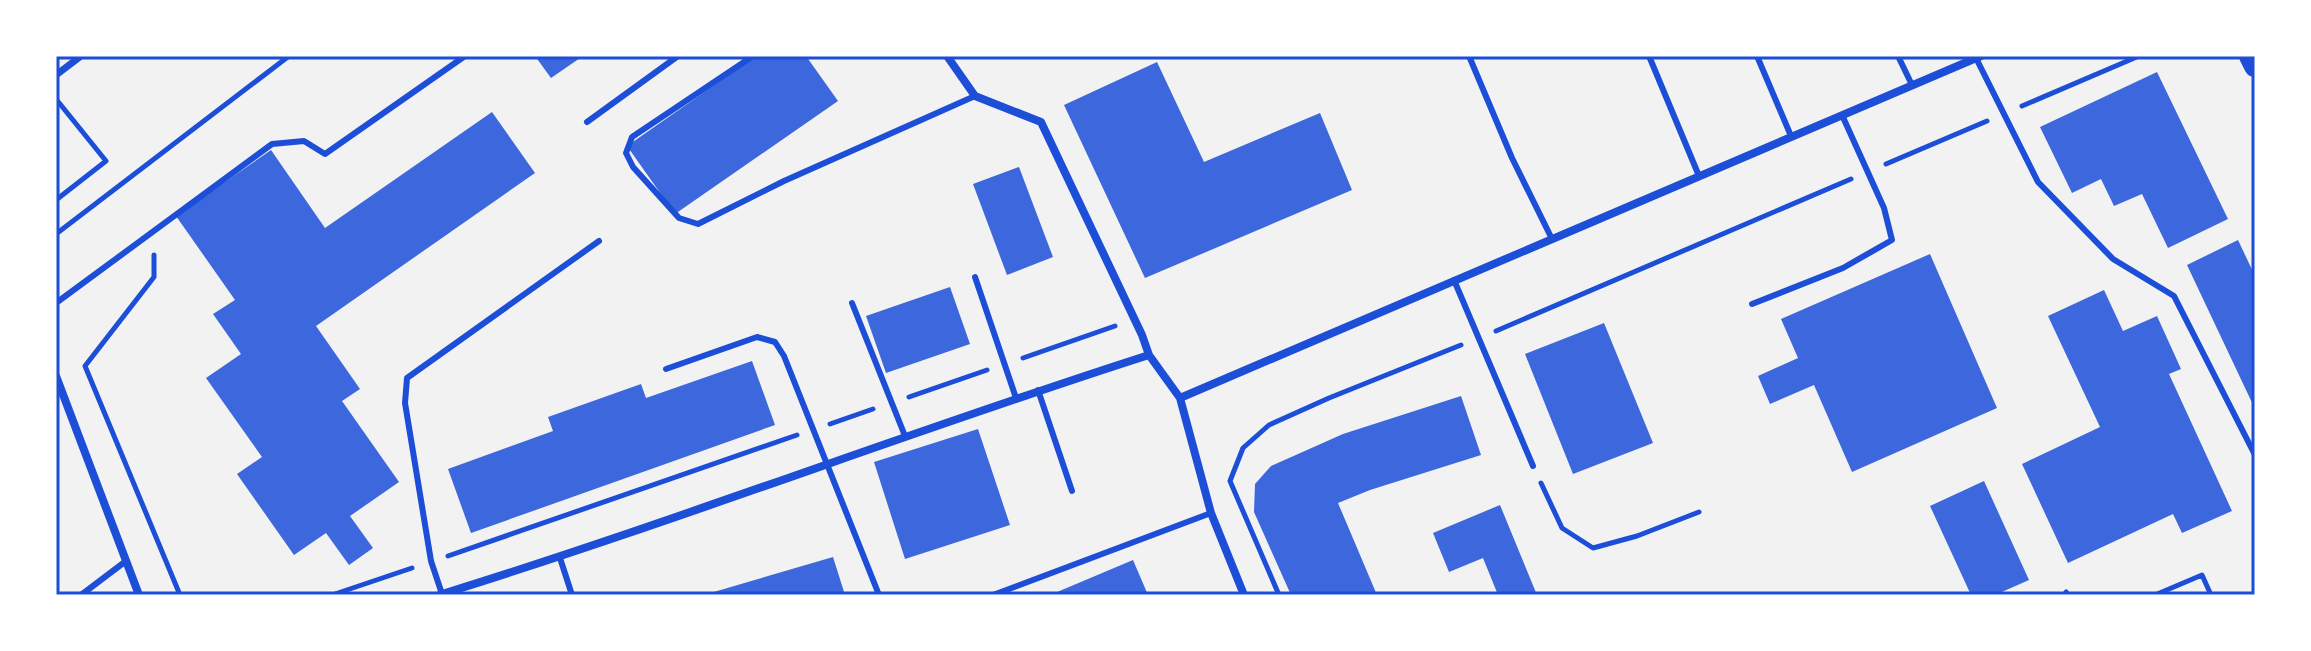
<svg xmlns="http://www.w3.org/2000/svg" width="2311" height="651" font-family="'PT Sans Narrow',sans-serif">
	<style>
		.building { fill: #3d67dc }
		.lines { fill: none; stroke-linecap: round; stroke-linejoin: round }
		.path { stroke: #1d4ed8; stroke-width: 5 }
		.service { stroke: #1d4ed8; stroke-width: 6 }
		.pedestrian { stroke: #1d4ed8; stroke-width: 7 }
		.minor { stroke: #1d4ed8; stroke-width: 8 }
		.trunk { stroke: #1d4ed8; stroke-width: 22 }
		.neatline { fill: none; stroke: #1d4ed8; stroke-width: 3 }
	</style>
	<rect width="100%" height="100%" fill="#f2f2f2"/>
	<!-- building -->
	<path class="building" d="M535,56H583L551,78Z
		M756,56H806L838,101L675,214L627,146Z
		M1157,62L1204,162L1320,113L1352,190L1145,278L1064,105Z
		M2157,72L2228,219L2168,248L2142,194L2114,206L2101,179L2072,193L2040,127Z
		M492,112L535,173L316,326L360,389L342,401L399,482L350,516L373,548L349,565L326,533L294,555L237,474L262,457L206,378L241,354L213,314L235,300L176,216L271,150L325,228Z
		M1019,167L1053,257L1007,275L973,184Z
		M2238,240L2255,276V409L2187,265Z
		M1930,254L1997,408L1852,472L1814,385L1770,404L1758,376L1798,358L1781,319Z
		M950,287L970,344L886,373L866,316Z
		M2104,290L2123,331L2157,316L2181,369L2169,374L2232,511L2182,533L2173,514L2068,563L2022,464L2100,427L2048,316Z
		M1604,323L1653,443L1573,474L1525,354Z
		M752,361L775,425L471,533L448,469L553,431L548,417L641,384L646,398Z
		M1461,396L1481,455L1370,490L1338,503L1377,595H1291L1254,512L1255,484L1271,466L1343,434Z
		M978,429L1010,525L905,559L874,462Z
		M1984,481L2029,580L1995,595H1971L1930,506Z
		M1500,505L1537,595H1498L1483,558L1449,572L1433,533Z
		M833,557L845,595H707V594Z
		M1133,560L1148,595H1050Z"/>
	<g class="lines">
		<!-- path -->
		<path class="path" d="M56,99L106,161L56,200
			M2022,106L2139,56
			M1886,164L1987,121
			M56,234L289,56
			M154,255V277L85,366L180,595
			M1496,331L1851,179
			M1023,358L1115,326
			M909,397L987,370
			M830,424L873,409
			M1541,483L1562,528L1593,548L1637,536L1699,512
			M448,556L797,435
			M2066,592L2068,595
			M332,595L412,568
			M1279,595L1230,481L1243,448L1269,425L1329,398L1461,345
			M2155,595L2202,575L2211,595"/>
		<!-- service -->
		<path class="service" d="M753,56L632,137L626,153L633,167L679,218L698,224L784,181L975,96
			M1469,56L1512,158L1552,239
			M1649,56L1699,176
			M1757,56L1791,136
			M1898,56L1912,85
			M1976,58L2038,182L2113,259L2174,296L2255,455
			M587,122L678,56
			M975,277L1016,398
			M1454,280L1533,466
			M56,303L272,144L304,141L325,154L465,56
			M852,303L905,436
			M1752,304L1843,268L1892,240L1884,208L1842,115
			M666,369L757,337L775,342L784,356L879,595
			M1038,390L1072,491
			M560,558L572,595
			M442,594L431,561L405,403L407,378L599,241
			M81,595L126,561
			M993,595L1211,513"/>
		<!-- pedestrian -->
		<path class="pedestrian" d="M56,75L81,56"/>
		<!-- minor -->
		<path class="minor" d="M947,56L975,96L1041,122L1142,335L1149,355L1180,398L1211,513L1244,595
			M56,376L139,595
			M1180,398L1981,56
			M439,595C678,521 911,431 1149,355"/>
		<!-- trunk -->
		<path class="trunk" d="M2250,56L2255,66"/>
	</g>
	<!-- border -->
	<rect width="2311" height="651" fill="none" stroke="#ffffff" stroke-width="116"/>
	<rect x="58" y="58" width="2195" height="535" class="neatline"/>
</svg>
